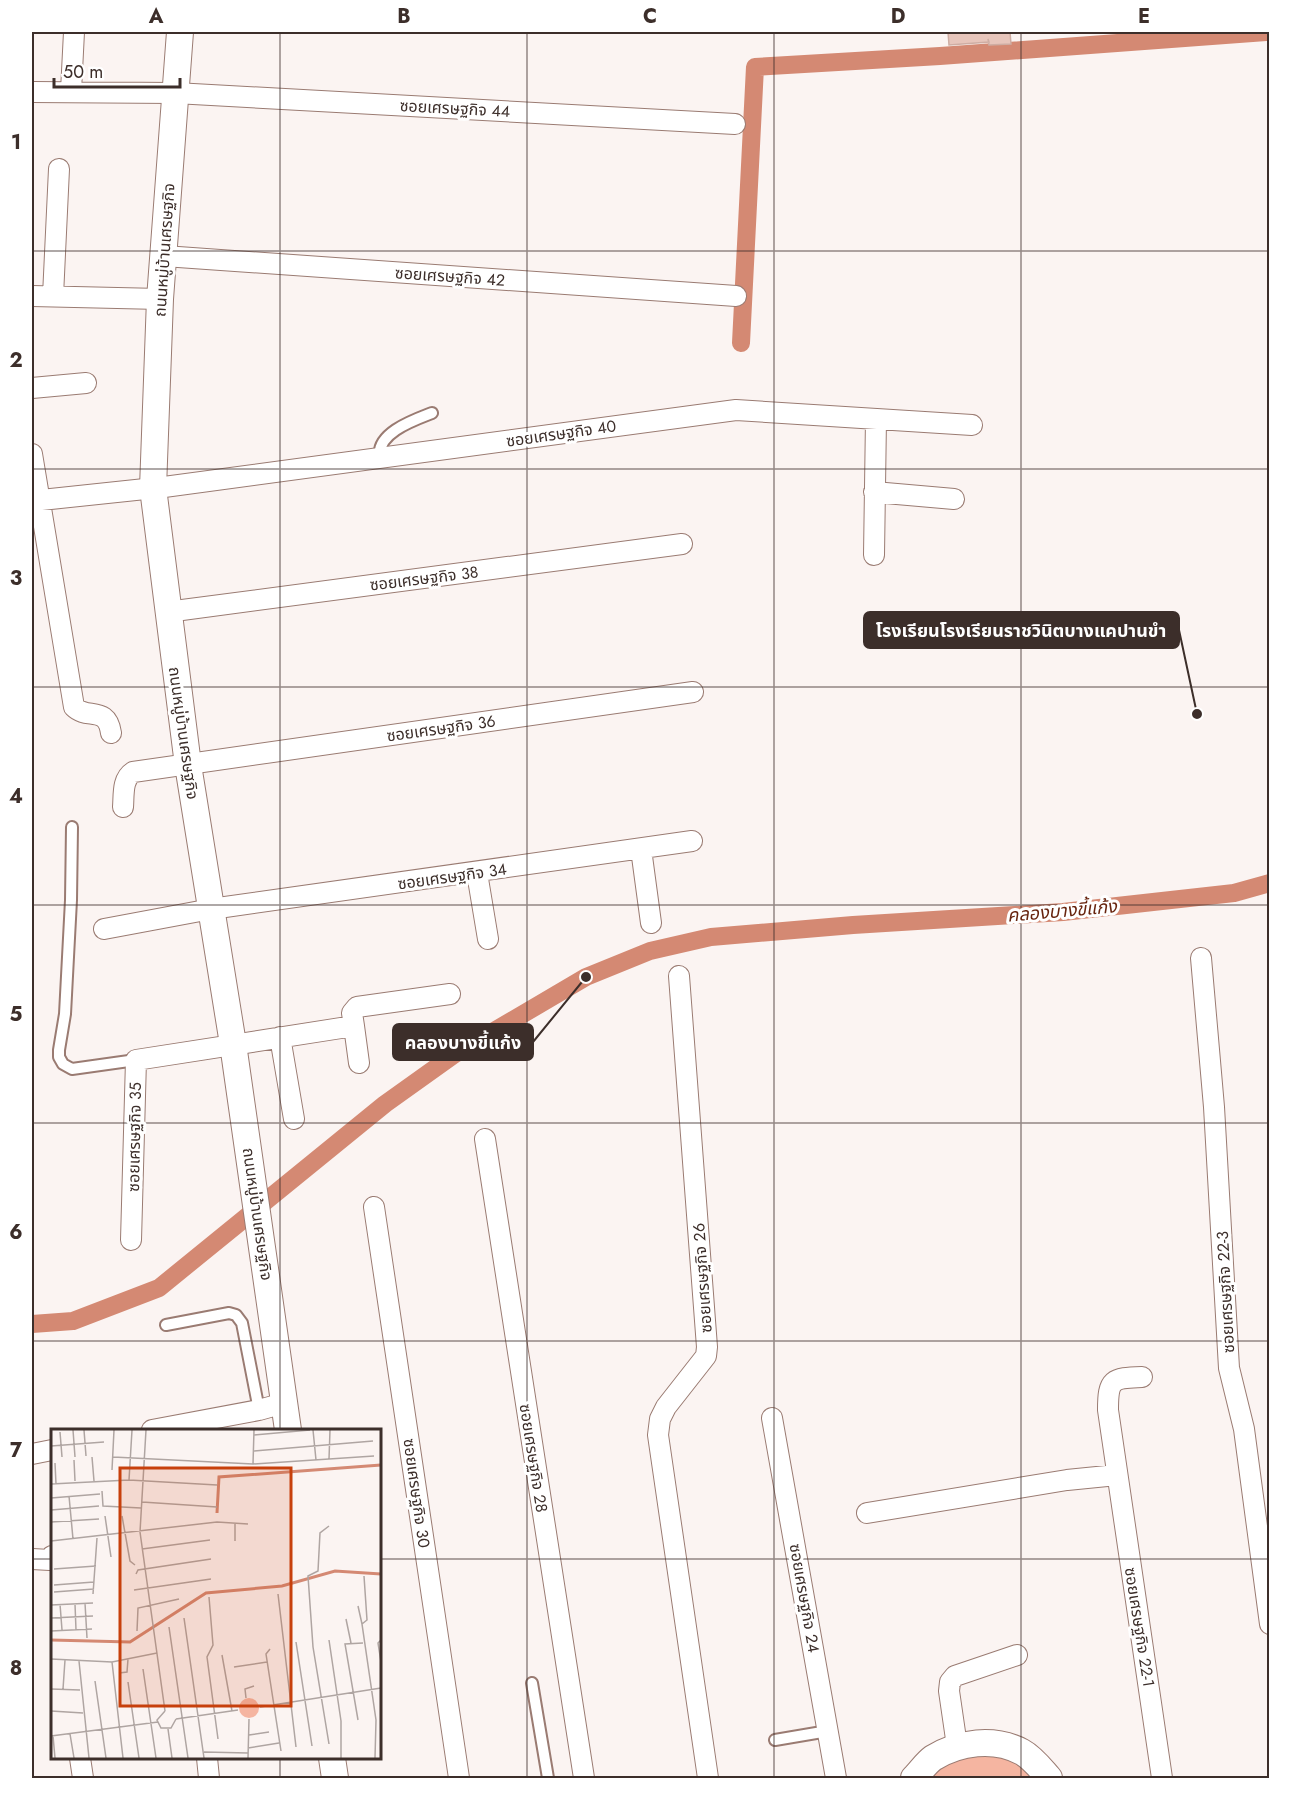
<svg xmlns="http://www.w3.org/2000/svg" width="1301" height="1810" font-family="Jost,'Noto Sans Thai',sans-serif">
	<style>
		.green { fill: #f5b5a1 }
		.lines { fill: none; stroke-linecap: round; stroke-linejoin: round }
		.canal { stroke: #d48973; stroke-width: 18 }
		.building { fill: #e7c5bb; stroke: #ceada3; stroke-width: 1.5 }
		.service-casing { stroke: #9a7b72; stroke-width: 14 }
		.minor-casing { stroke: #9a7b72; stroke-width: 22 }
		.tertiary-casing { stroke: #9a7b72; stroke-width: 28 }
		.service { stroke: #fff; stroke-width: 10 }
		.minor { stroke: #fff; stroke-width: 20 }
		.tertiary { stroke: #fff; stroke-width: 26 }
		.grid { fill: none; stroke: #3c2e2a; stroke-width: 1.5; stroke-opacity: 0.55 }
		.labels { text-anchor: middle; stroke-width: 6; stroke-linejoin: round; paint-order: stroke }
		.street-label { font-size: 16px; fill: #3c2e2a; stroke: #fff }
		.water-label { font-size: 18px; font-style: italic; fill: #67240e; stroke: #fff }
		.inset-river { fill: none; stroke: #d48973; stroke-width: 3 }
		.inset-road { fill: none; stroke: #afa5a2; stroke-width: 1.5 }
		.view { fill: #c7400c; fill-opacity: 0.15; stroke: #c7400c; stroke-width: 3 }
		.inset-edge { fill: none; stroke: #3c2e2a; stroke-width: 3 }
		.leader { fill: none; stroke: #3c2e2a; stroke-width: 2 }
		.callout-dot { fill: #3c2e2a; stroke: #fff; stroke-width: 2 }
		.callout { fill: #3c2e2a; stroke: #3c2e2a; stroke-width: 2 }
		.callout-label { font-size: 18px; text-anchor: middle; font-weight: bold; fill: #fff }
		.neatline { fill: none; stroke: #3c2e2a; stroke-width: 2 }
		.grid-label { font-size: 20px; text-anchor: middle; font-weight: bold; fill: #3c2e2a }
	</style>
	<rect width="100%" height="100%" fill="#fbf4f2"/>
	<!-- green -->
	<path class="green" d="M995,1750L1042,1778H924L949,1757Z"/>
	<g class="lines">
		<!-- canal -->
		<path class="canal" d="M741,343L755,67L940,56L1266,32
			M32,1324L73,1321L159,1288L385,1104L455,1054L586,977L650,951L711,937L853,925L1063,912L1234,893L1270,883"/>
	</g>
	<!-- building -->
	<path class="building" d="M948,32H1010L1011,44L989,45L988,39L989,42L949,45Z"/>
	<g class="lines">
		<defs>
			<path id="service" d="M380,457C376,433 414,420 432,413
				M72,827L71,900L65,1014L59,1050V1057L63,1064L72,1069L136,1060
				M166,1325L229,1313L236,1315L242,1323L259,1410
				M532,1683L548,1778
				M775,1740L828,1731"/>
			<path id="minor" d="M71,91L74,32
				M32,92L175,93L735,124
				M164,256L736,296
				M32,296L160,299
				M53,296L59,169
				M32,388L86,383
				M32,454L74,707C87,720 107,705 111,733
				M874,492L954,499
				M32,501L164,487L736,410L972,425
				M874,555L876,419
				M167,612L682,544
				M123,807C124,795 122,779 133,772L693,692
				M641,849L651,923
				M477,873L488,939
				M104,929L211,909L692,841
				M1201,958L1214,1107L1229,1368L1244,1429L1270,1624
				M679,976L707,1347L706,1356L666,1407L660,1419L658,1435L708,1778
				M354,1026L359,1063
				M280,1037L294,1119
				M485,1139L584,1778
				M374,1207L459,1778
				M131,1240L136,1060L354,1026L352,1013L357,1007L450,994
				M1142,1377C1112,1378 1108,1379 1108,1410L1162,1778
				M772,1418L836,1778
				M152,1430L259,1410L284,1403
				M32,1454L52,1450
				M867,1513L1067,1480L1117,1475
				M32,1559L50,1560L52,1556
				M957,1746L949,1691L950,1682L955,1676L1017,1655
				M80,1758L83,1778
				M207,1758L209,1778"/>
			<path id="tertiary" d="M180,32L160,299L153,488L188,765L233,1044L288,1430
				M332,1758L335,1778
				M914,1778C920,1772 926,1763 933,1758C959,1742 994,1737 1022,1752C1033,1758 1041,1769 1049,1778"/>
		</defs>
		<!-- service casing -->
		<use href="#service" class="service-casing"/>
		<!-- minor casing -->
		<use href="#minor" class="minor-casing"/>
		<!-- tertiary casing -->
		<use href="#tertiary" class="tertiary-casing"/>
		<!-- service -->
		<use href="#service" class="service"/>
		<!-- minor -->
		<use href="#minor" class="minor"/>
		<!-- tertiary -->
		<use href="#tertiary" class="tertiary"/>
	</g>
	<!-- grid -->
	<path class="grid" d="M280,32V1430M527,32V1778M774,32V1778M1021,32V1778M32,251H1270M32,469H1270M32,687H1270M32,905H1270M32,1123H1270M32,1341H1270M32,1559H52M380,1559H1270M280,1758V1778"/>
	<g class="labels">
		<!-- street labels -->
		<g class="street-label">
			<text transform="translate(455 108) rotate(3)" y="6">ซอยเศรษฐกิจ 44</text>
			<text transform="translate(164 250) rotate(-86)" y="6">ถนนหมู่บ้านเศรษฐกิจ</text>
			<text transform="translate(450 276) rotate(4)" y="6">ซอยเศรษฐกิจ 42</text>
			<text transform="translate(561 433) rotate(-8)" y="6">ซอยเศรษฐกิจ 40</text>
			<text transform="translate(424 578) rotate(-7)" y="6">ซอยเศรษฐกิจ 38</text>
			<text transform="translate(441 728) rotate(-8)" y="6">ซอยเศรษฐกิจ 36</text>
			<text transform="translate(184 733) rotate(82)" y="6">ถนนหมู่บ้านเศรษฐกิจ</text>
			<text transform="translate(452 876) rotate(-8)" y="6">ซอยเศรษฐกิจ 34</text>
			<text transform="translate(134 1137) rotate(-89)" y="6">ซอยเศรษฐกิจ 35</text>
			<text transform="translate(258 1214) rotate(82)" y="6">ถนนหมู่บ้านเศรษฐกิจ</text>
			<text transform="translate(702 1278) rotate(-94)" y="6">ซอยเศรษฐกิจ 26</text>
			<text transform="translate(1225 1292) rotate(-93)" y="6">ซอยเศรษฐกิจ 22-3</text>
			<text transform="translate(534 1458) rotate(81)" y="6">ซอยเศรษฐกิจ 28</text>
			<text transform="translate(417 1493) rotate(82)" y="6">ซอยเศรษฐกิจ 30</text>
			<text transform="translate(805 1598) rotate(80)" y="6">ซอยเศรษฐกิจ 24</text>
			<text transform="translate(1140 1627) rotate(81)" y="6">ซอยเศรษฐกิจ 22-1</text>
		</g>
		<!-- water labels -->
		<g class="water-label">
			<text transform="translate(1062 911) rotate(-5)" y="6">คลองบางขี้แก้ง</text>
		</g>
	</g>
	<!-- overview -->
	<g transform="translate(51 1429)">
		<rect width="330" height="330" fill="#fbf4f2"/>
		<path d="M188 279a10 10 0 1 1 20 0a10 10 0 1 1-20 0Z" fill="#f5b5a1"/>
		<path class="inset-river" d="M166,84L168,48L330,36M0,211L79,213L155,164L231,157L284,142L330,145"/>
		<path class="inset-road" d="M22,1L24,28M33,1L35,27M95,1L89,103L114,282M262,1L265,31M9,3L11,28M203,6L259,1M0,17L53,13M203,22L322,12M41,28L43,52M62,28L202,35L323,27M278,30L279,1M23,31L24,52M4,34L5,55M202,35L203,1M61,41L63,1M78,51L81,1M0,55L78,51L166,56M51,62L52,77L90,79M18,67L22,110M0,69L49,65M91,73L166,78M0,81L48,77M54,87L60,128M71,87L79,132L84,136M0,93L48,90M0,112L166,93L197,95M184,112V94M91,120L159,111M3,140L45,137M85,145L87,141L160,130M313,147L316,191L311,195L325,291L324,329M3,156L43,153M83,161L160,150M3,163L43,160M42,165L46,109M227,165L245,318M158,168L162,216L156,228L167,310M34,174L36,209M9,175L11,201M24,175L25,201M0,176L42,174M307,177L311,195M0,189L42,187M133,189L153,329M295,190L300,214M118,198L137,329M0,202L41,200M86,202L87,179L128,170M278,211L290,292V329M330,211L327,214L330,233M245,213L261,317M219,220L215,225L230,322M171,226L181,282M0,230L61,233L106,224M28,232L38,329M61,233L72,329M183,238L216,233M92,240L105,329M68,244L76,243L77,230M44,252L55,329M77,253L88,329M0,260L29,261M12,260L14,231M195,269L194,260L203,257M209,278L330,259M0,282L32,284M114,282L106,291L110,299H120L125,290M125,290L187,281M307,291L294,215L312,214M117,300L121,329M19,305L23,329M198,306L218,303M0,307L107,293M2,307L4,329M278,315L262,218L257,147L267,142L269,104L278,97M197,319L228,314M153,323L197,324M197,329L198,290"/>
		<path class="view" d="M69,39H240V277H69Z"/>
		<rect width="330" height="330" class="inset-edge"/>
	</g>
	<!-- callouts -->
	<path class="leader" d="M1197 714L1179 630M586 977L533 1042"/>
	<g class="callout-dot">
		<circle cx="1197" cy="714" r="6"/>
		<circle cx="586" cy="977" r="6"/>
	</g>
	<g class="callout">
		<rect x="864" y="612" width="315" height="36" rx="6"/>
		<rect x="393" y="1024" width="140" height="36" rx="6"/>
	</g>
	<g class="callout-label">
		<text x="1021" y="637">โรงเรียนโรงเรียนราชวินิตบางแคปานขำ</text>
		<text x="463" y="1049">คลองบางขี้แก้ง</text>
	</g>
	<!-- border -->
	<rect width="1301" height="1810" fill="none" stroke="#ffffff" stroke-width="66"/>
	<!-- scale -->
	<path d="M54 78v9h126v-9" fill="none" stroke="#3c2e2a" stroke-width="3"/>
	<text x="63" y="78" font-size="18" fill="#3c2e2a" stroke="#ffffff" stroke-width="4.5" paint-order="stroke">50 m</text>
	<rect x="33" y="33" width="1235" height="1744" class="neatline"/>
	<g class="grid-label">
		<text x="156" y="23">A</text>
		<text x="404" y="23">B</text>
		<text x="650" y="23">C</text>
		<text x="898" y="23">D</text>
		<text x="1144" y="23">E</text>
		<text x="16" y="149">1</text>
		<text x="16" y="367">2</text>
		<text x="16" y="585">3</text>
		<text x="16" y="803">4</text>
		<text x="16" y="1021">5</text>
		<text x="16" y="1239">6</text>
		<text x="16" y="1457">7</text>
		<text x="16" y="1675">8</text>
	</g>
</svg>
